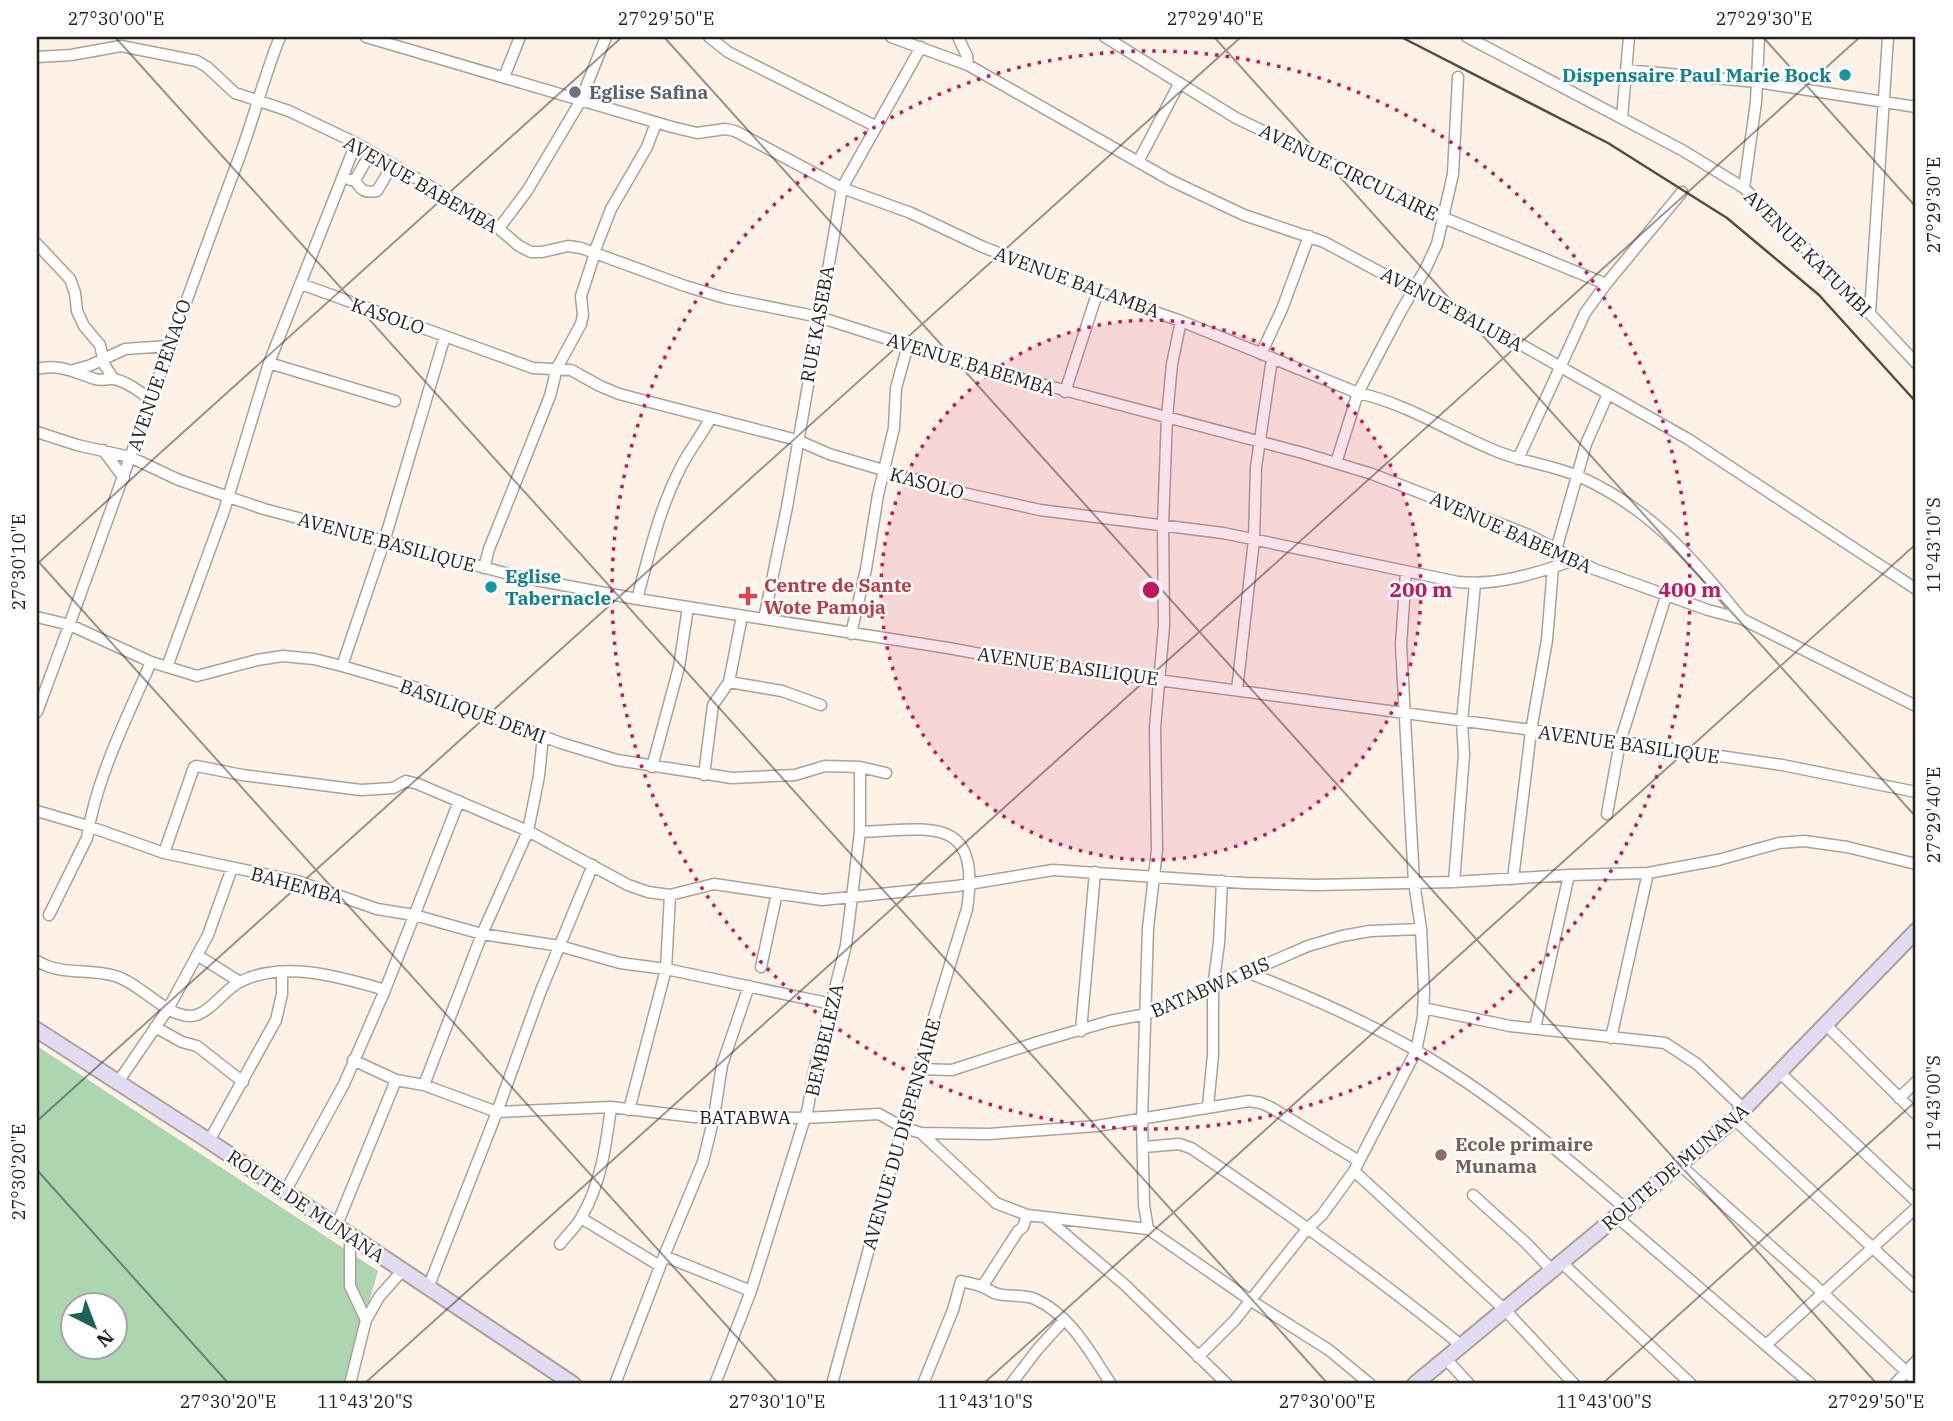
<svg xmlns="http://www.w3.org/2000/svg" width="1953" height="1421" font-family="'IBM Plex Serif',serif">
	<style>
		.green { fill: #acd6af; fill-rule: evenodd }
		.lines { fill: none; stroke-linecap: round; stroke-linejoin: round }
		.minor-casing { stroke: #aca197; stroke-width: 13 }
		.secondary-casing { stroke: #aca197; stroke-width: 18 }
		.minor { stroke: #fff; stroke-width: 10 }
		.secondary { stroke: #e2dcf2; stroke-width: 14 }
		.rail { stroke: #524d47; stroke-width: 2.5 }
		.ticks { fill: none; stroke: #231f1b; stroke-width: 2; stroke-opacity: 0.45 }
		.ring { fill: none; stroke: #c2185b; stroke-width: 3.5; stroke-dasharray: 3.5 7 }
		.culture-dot { fill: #0f9aa8; stroke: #fff; stroke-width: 2.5 }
		.worship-dot { fill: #6b7280; stroke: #fff; stroke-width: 2.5 }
		.health-dot { fill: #e0444e; stroke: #fff; stroke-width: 2.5 }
		.education-dot { fill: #8d6e63; stroke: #fff; stroke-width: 2.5 }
		.labels { text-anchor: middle; stroke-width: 5; stroke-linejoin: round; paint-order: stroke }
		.culture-label { font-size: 19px; font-weight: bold; fill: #0d838f; stroke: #fff; text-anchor: end }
		.worship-label { font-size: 19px; font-weight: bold; fill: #5b616d; stroke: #fff; text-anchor: start }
		.street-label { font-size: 19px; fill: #231f1b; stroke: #fff }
		.health-label { font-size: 19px; font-weight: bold; fill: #be3a42; stroke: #fff; text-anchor: start }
		.education-label { font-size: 19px; font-weight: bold; fill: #785e54; stroke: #fff; text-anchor: start }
		.centre { fill: #c2185b; stroke: #fff; stroke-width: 3.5 }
		.ring-label { font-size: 21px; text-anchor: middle; font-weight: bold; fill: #c2185b; stroke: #fff; stroke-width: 5; stroke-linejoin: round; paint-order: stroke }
		.neatline { fill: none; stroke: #231f1b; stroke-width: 2.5 }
		.ticks-label { font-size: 18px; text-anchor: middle; fill: #231f1b }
	</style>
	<rect width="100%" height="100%" fill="#fef2e7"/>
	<!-- green -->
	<path class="green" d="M37,1046L378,1271L345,1384H37ZM74,1306H116V1348H74Z"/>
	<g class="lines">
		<defs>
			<path id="minor" d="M366,37L672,127L697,133L725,129L735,131L842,188L911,213L983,247L1120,300L1181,321L1358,393C1408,404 1449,432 1496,451C1522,462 1552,465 1578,476C1651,508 1693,559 1742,619
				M709,37L728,52L875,126
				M891,37L968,65L1170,180L1244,215L1324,242L1413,290L1520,344L1688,439L1916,589
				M958,37L967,56L968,65
				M1105,37L1236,118L1444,218L1606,284
				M1467,37L1682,150L1744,188L1846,288L1916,363
				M37,57L71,55L121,46L197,61L207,67L235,93L289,111L356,143L491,222L519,246L531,252H542L568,246L581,248L685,286L725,298L819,317L969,365L1303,453L1372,474L1529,535L1594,569L1708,610L1742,619L1916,706
				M1626,70L1757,82L1916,107
				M504,77L520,37
				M1622,118L1629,37
				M1138,162L1179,84
				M350,180H355L371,152
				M355,180C361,191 365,193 377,191L393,164
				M1744,188L1756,102L1759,37
				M499,228L527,191L580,102L606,37
				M37,244L70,279L75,293L77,311L84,326L100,345L105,366L114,379
				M594,253L611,209L647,147L656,123
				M301,284L533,368L571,370L600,386L619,394L797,440L829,454L954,491L1040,510L1223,533L1458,582C1497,586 1538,573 1574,560
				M1870,313L1888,37
				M1181,321L1172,364L1167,417L1163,525L1164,626L1155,728L1157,850L1148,928L1142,1120L1144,1205L1148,1229L1250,1300L1329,1350L1370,1384
				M1261,354L1282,309L1309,236
				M269,363L395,401
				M37,369C58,363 76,373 95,379C101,381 105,379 111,379C124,379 140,392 150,399
				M74,370L91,365L125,349L169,346
				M1065,392L1098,291
				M37,432L77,445L130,457L179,480L264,509L520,577L637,599L948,648L1030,663L1652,746L1782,765L1916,792
				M103,450L124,478
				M1518,459L1585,313L1606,284L1682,192
				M1336,463L1358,393L1400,313L1426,268L1437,244L1453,174L1458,77
				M1556,550L1586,444L1608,394
				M484,568L489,549L550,396L557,368L581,324L583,315L581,296L595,253
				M637,599C649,554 660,506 682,465C690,449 702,435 710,419
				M37,617L70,625L151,662L197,676L257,660L283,656L314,659L342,666L411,686L561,743L617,760L732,778L795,775L825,766L860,767L886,773
				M764,619L787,507L842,188L921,47
				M851,634L866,569L878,495L894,428L896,388L908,345
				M342,666L384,542L445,336
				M167,667L224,511L269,363L356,143
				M729,682L782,691L821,705
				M1237,690L1254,540L1256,467L1272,359
				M37,712C106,528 170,342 239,158C254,118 264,76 280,37
				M652,767L679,667L688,607
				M704,775L713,705L729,682L742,616
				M37,811L88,826L164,853L297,881L377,909L414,915L482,934L560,946L620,963L666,969L832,1004
				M1607,814L1620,742L1666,596
				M164,853L194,767L197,766L242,775L361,790L393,788L406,781L418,784L528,831L628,885L648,892L670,895L714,884L822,900L957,886L1053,870L1245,883L1316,885L1454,882L1569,875L1648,873L1718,860L1779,843L1804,841L1847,847L1916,864
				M1513,879L1531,731L1547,640L1553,567
				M1454,882L1464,755L1462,721L1475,584
				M49,915L87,838C96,778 127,718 151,662
				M197,955L240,982
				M37,961C62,976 88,968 115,976C140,983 165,1016 190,1016C208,1016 223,991 238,983C281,959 341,977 385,990
				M761,967L777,893
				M1246,972C1304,994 1363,1020 1417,1051C1493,1095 1560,1152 1626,1209
				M1423,1008L1510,1026L1665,1043L1697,1064L1744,1109
				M1827,1026L1916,1114
				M155,1027L182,1042L197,1046L243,1082
				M1535,1028L1569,875
				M1081,1031L1095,872
				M1611,1038L1648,873
				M353,1060L396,1080L424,1085L497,1112L611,1107L694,1117L805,1118L879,1114L902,1127L921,1133L989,1134L1097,1126L1249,1101L1261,1103L1272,1108L1359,1161
				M918,1069L952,1070L1041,1041L1110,1021L1146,1014L1186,999L1308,946L1342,936L1370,931L1421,929
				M1780,1073L1916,1201
				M118,1082L168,1009L208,935L232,868
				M424,1085L482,934L528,831L539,776L543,736
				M1899,1098L1916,1082
				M1208,1106L1213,1055V987L1219,943L1222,881
				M629,1110L666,969L670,895
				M1734,1119L1916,1288
				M921,1133L996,1203L1027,1215L1148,1229
				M209,1141L276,1020L282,994V973
				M1144,1147L1179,1144L1191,1148C1284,1210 1375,1275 1462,1346
				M1680,1165L1822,1292L1916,1381
				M1354,1171L1505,1310L1574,1384
				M285,1192L344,1084L385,990L459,801
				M1473,1195L1525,1242L1552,1270
				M1045,1217L1125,1285L1227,1384
				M1617,1217L1811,1384
				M581,1218L660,1266
				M336,1227L396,1080
				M350,1236V1286L366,1320
				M560,1244C567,1235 575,1228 581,1218C601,1184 606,1146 611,1107
				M664,1256L751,1291
				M1561,1262L1691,1384
				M982,1287L1018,1231L1023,1227L1027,1215
				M428,1288L497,1112L540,993L593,865
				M1767,1344L1916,1208
				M1198,1357L1235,1320L1307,1229L1322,1215L1354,1171L1416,1051L1423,1017L1424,991L1421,929L1414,882L1401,645L1406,572
				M1446,1359L1469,1384
				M350,1384L366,1320L379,1297L402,1271
				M615,1384L664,1256L703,1162L714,1117L722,1065L749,986
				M715,1384L751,1291L808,1108L813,1075L846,945L860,832V767
				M832,1384L918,1069L967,909C981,814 931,829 860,832
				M923,1384L953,1310L961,1281C968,1283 976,1284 983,1287C988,1289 992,1293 998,1294C1010,1297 1023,1294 1035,1299C1072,1316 1090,1353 1111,1384
				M1011,1384L1037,1350L1064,1320
				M1895,1384L1916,1361"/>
			<path id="secondary" d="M37,1030L209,1141L573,1384
				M1415,1384L1734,1119L1916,931"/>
		</defs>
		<!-- minor casing -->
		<use href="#minor" class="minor-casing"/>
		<!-- secondary casing -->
		<use href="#secondary" class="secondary-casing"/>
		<!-- minor -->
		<use href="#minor" class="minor"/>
		<!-- secondary -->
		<use href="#secondary" class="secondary"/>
		<!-- rail -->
		<path class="rail" d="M1401,37L1608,143L1727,218L1819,295L1916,402"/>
	</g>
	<!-- ticks -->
	<path class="ticks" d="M115,37L1328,1384M664,37L1877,1384M1214,37L1916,817M1763,37L1916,207M37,560L779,1384M37,564L622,37M37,1121L1241,37M37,1170L229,1384M364,1384L1860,37M983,1384L1916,544M1602,1384L1916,1101"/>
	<!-- distance rings -->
	<circle cx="1151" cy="590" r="270" fill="#c2185b" fill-opacity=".12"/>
	<g class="ring">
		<circle cx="1151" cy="590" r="270"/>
		<circle cx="1151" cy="590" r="539"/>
	</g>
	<!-- markers -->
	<g class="culture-dot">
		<circle cx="1845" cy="75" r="7"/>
		<circle cx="491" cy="587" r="7"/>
	</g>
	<circle class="worship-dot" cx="575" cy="92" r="7"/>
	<path class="health-dot" d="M744.5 585.5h7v7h7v7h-7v7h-7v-7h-7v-7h7z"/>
	<circle class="education-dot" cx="1441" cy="1155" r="7"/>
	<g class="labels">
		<!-- culture labels -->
		<g class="culture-label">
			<text x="1831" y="82">Dispensaire Paul Marie Bock</text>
			<text x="505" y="583" text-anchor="start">Eglise<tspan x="505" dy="22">Tabernacle</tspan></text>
		</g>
		<!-- worship labels -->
		<g class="worship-label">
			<text x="589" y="99">Eglise Safina</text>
		</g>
		<!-- street labels -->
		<g class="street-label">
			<text transform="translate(1349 172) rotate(26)" y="7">AVENUE CIRCULAIRE</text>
			<text transform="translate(421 184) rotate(30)" y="7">AVENUE BABEMBA</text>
			<text transform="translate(1808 253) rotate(45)" y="7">AVENUE KATUMBI</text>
			<text transform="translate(1077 282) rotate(20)" y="7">AVENUE BALAMBA</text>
			<text transform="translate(1452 309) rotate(28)" y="7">AVENUE BALUBA</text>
			<text transform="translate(388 316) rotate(19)" y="7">KASOLO</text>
			<text transform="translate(817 324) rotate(-80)" y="7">RUE KASEBA</text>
			<text transform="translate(971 364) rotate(17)" y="7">AVENUE BABEMBA</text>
			<text transform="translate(159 375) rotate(-71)" y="7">AVENUE PENACO</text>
			<text transform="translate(927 483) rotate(15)" y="7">KASOLO</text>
			<text transform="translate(1511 532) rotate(24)" y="7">AVENUE BABEMBA</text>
			<text transform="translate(387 542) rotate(15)" y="7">AVENUE BASILIQUE</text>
			<text transform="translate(1068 666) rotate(8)" y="7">AVENUE BASILIQUE</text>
			<text transform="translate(473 711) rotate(20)" y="7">BASILIQUE DEMI</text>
			<text transform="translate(1629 744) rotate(8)" y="7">AVENUE BASILIQUE</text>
			<text transform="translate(297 885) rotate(15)" y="7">BAHEMBA</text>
			<text transform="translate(1210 987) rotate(-23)" y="7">BATABWA BIS</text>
			<text transform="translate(824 1040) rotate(-77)" y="7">BEMBELEZA</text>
			<text x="745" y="1124">BATABWA</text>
			<text transform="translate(901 1134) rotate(-74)" y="7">AVENUE DU DISPENSAIRE</text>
			<text transform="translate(1675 1167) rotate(-40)" y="7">ROUTE DE MUNANA</text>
			<text transform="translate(306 1206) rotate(34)" y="7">ROUTE DE MUNANA</text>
		</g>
		<!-- health labels -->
		<g class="health-label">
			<text x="764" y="592">Centre de Sante<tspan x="764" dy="22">Wote Pamoja</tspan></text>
		</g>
		<!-- education labels -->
		<g class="education-label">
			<text x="1455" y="1151">Ecole primaire<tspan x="1455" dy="22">Munama</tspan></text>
		</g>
	</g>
	<circle cx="1151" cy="590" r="10" class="centre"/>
	<g class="ring-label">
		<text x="1421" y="597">200 m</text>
		<text x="1690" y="597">400 m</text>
	</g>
	<!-- border -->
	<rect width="1953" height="1421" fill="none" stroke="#ffffff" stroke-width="77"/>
	<!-- north arrow -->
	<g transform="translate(94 1326) rotate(138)"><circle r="33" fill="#ffffff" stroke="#a7a5a4" stroke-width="2"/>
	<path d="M0-5L12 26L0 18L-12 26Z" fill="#18635a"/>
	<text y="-10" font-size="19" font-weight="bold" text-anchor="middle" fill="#231f1b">N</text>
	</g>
	<rect x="38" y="38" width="1876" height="1344" class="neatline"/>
	<g class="ticks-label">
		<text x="116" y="25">27°30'00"E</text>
		<text x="666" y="25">27°29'50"E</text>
		<text x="1215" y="25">27°29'40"E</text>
		<text x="1764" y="25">27°29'30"E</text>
		<text transform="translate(1934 205) rotate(-90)" y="6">27°29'30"E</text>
		<text transform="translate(1934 545) rotate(-90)" y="6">11°43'10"S</text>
		<text transform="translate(19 562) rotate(-90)" y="6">27°30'10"E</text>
		<text transform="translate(1934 815) rotate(-90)" y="6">27°29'40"E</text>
		<text transform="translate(1934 1103) rotate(-90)" y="6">11°43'00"S</text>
		<text transform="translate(19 1172) rotate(-90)" y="6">27°30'20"E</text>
		<text x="228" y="1408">27°30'20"E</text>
		<text x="365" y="1408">11°43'20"S</text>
		<text x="777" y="1408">27°30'10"E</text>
		<text x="985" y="1408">11°43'10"S</text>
		<text x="1327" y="1408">27°30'00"E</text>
		<text x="1604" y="1408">11°43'00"S</text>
		<text x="1876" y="1408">27°29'50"E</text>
	</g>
</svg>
